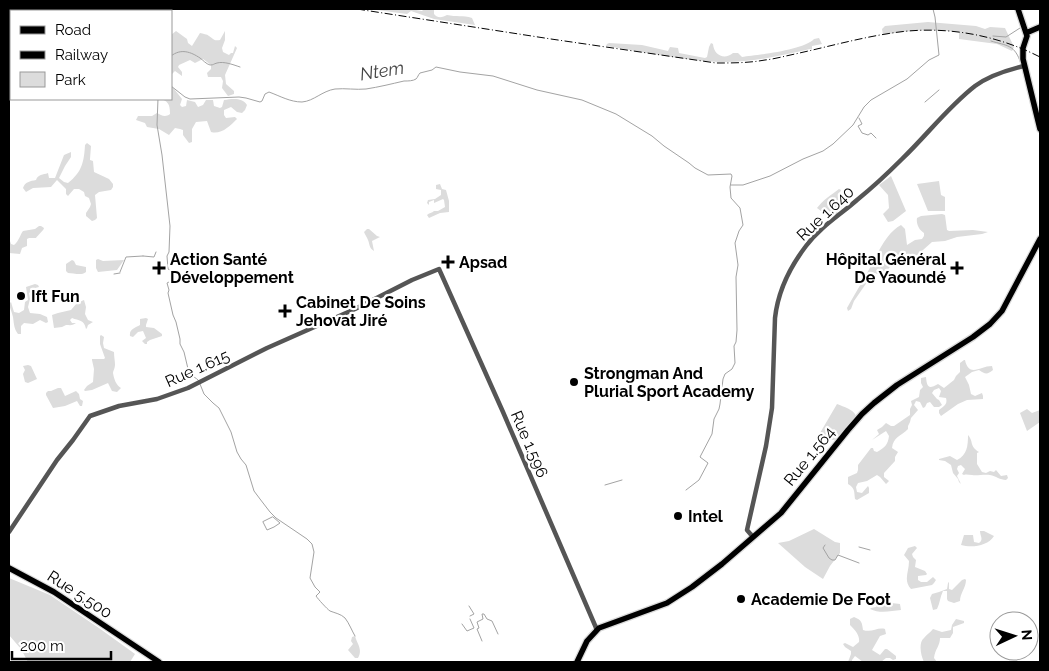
<svg xmlns="http://www.w3.org/2000/svg" width="1049" height="671" font-family="Raleway,sans-serif">
	<style>
		.green { fill: #dcdcdc }
		.lines { fill: none; stroke-linecap: round; stroke-linejoin: round }
		.stream { stroke: #a3a3a3; stroke-width: 1 }
		.major-casing { stroke: #dbdbdb; stroke-width: 8 }
		.minor { stroke: #555; stroke-width: 4.5 }
		.major { stroke: #000; stroke-width: 5.5 }
		.rail { stroke: #000; stroke-width: 1; stroke-dasharray: 8 2.5 1 2.5; stroke-linecap: butt }
		.poi-dot { fill: #000; stroke: #fff; stroke-width: 2 }
		.labels { text-anchor: middle; stroke-width: 4.5; stroke-linejoin: round; paint-order: stroke }
		.street-label { font-size: 16px; fill: #000; stroke: #fff }
		.poi-label { font-size: 16px; font-weight: bold; fill: #000; stroke: #fff; text-anchor: start }
		.water-label { font-size: 18px; font-style: italic; fill: #444; stroke: #fff }
	</style>
	<rect width="100%" height="100%" fill="#fff"/>
	<!-- green -->
	<path class="green" d="M49,9H110L111,11H50Z
		M369,9H410L422,11L424,9H434V14C438,19 443,17 447,15C456,17 463,15 472,18L475,25L434,19L411,11L407,14Z
		M928,22L976,26L985,29L990,27L1005,28L1014,47L1012,51L997,44L959,39V32C934,29 908,30 883,35L882,29L885,26Z
		M176,31L187,39L188,43L192,46L200,33C203,34 207,34 209,36C214,39 213,41 220,40L225,31V40L222,48L223,52L229,55L231,53H233L235,46L237,48L225,75L226,84L234,91V94L228,96L222,88L223,81L221,77H208L207,73L211,69V65L203,59L195,63L190,60L179,65L178,67L182,72V76L175,71L171,75V35Z
		M819,38L822,44L812,46V49H810C780,56 749,63 718,62C681,60 643,52 606,46L607,44L609,43L642,45L668,51L670,47L678,48L679,53L705,58L707,57L709,47L711,43L713,44C714,56 725,60 733,53H738L742,57C758,55 804,50 814,39Z
		M171,85L182,99L180,105L182,107L186,106L187,100L195,102L198,107L203,105L206,100H213L214,106L220,108L222,107L224,100C232,99 242,97 247,105L245,110L242,113L237,112L231,107L224,110V115L226,118L235,117L237,119C230,126 221,135 211,132L207,121L196,122L192,129V142L189,143L183,135V130L180,129L175,128L169,135L159,129L147,127L145,123L136,120L138,116H152L157,113C161,115 165,118 170,114C170,104 168,100 158,99H171Z
		M87,143L91,146L90,159V160L93,161L94,172L109,179L113,184V187L111,190L99,192L95,195L97,218L95,220L92,221L86,216V213L90,207L91,204L89,198L85,196L84,192L79,189H74L68,196L66,194V189L57,180L51,187L33,188L26,192L23,188C25,182 30,181 36,180C38,174 43,175 48,173L49,178H55L64,155L71,152V157L65,166L59,178L64,182L68,183C82,172 84,162 85,145Z
		M891,176L906,211L893,221L888,222L883,214L889,208L888,195L879,185Z
		M939,181L941,195L945,197V211H928L917,184Z
		M440,184L442,189L446,190L449,201V212L440,213L429,218L427,215C429,213 432,213 434,211H438L445,207L444,200L443,199L434,203V200L429,202V205L427,203L428,200L435,199L441,195V190L436,189V185Z
		M839,189L841,190L838,197L844,204L841,209L837,208L839,210L836,215L829,217L817,208C823,200 831,195 839,189Z
		M942,214L945,215L947,230L949,231L973,230L988,232L982,234L957,237L945,241L932,242L905,266L900,264L898,260H894L885,275L882,276L875,273L872,275L854,301L851,309L848,311L847,308C853,297 859,287 865,277C874,261 885,233 901,225L905,229L907,245L915,240L922,239L924,236V233C919,230 916,224 917,218L921,216Z
		M39,226H41L44,228C44,230 37,236 36,238H29L27,239V246L22,248L20,254L9,253V238L11,244L14,245C19,241 20,235 23,231L35,229Z
		M367,229H369L377,236L380,237L372,241L374,251C369,248 370,245 368,240C367,237 365,235 364,232Z
		M98,259L103,261L124,260L117,270L98,272L96,268V260Z
		M72,260L74,261L76,265L86,267V272C81,276 74,273 68,273L66,271V264Z
		M35,284L38,285L39,287L35,288L29,293L30,299L28,307L30,313L40,314L47,317L48,322L46,323L40,320L33,324L24,323L21,326V334H18C14,329 14,324 13,317C12,313 10,308 9,304L11,302L14,312L19,313L24,310L25,302L28,300L26,287Z
		M84,300L86,307L85,314L88,320L93,322L88,325L87,328L86,329C84,319 79,321 72,318L70,320L72,323H76C72,326 70,325 66,325L62,327L54,328L52,315L58,313L71,310L77,303Z
		M146,318L148,319L146,325V327L154,328L162,334V336L150,340L147,342V344H145L142,341L146,338L143,331L138,332L133,337L130,336C129,329 135,328 140,325V319Z
		M101,335L104,337L103,343L104,348L114,352C114,357 115,361 115,365C115,368 113,371 113,373C114,379 116,385 121,388L117,392L112,391L108,383L92,390L85,391L84,390L87,386L93,382L94,369L92,360V359H104L105,358L100,344V336Z
		M964,360H965C969,378 980,366 992,366L993,370C987,375 985,374 979,370L972,372L965,377L969,385L971,394L975,396L982,393L983,396V399L967,400L958,404L941,416L939,413V410C943,406 948,405 946,398L939,397L941,391L939,388L934,390L932,393L937,399L939,400L942,405L939,407H934L930,402L927,403L925,407L923,408L920,402L916,401L914,405L918,410L911,418L910,422L908,426V429C901,436 893,437 892,448L898,452L895,457V461L884,473V477L889,481L886,484L880,477L877,475L867,481L858,483L856,487L857,492L862,493L868,486L869,488V493L857,500L855,499C854,491 855,488 848,484V477L857,473L858,470V465L871,448H873L874,451L877,452C884,448 888,445 889,436L886,431L872,440L879,434L877,430L882,427L886,423L891,426H894L910,415V409L912,405L911,401L919,397L920,390L923,387L921,383V378L926,377C927,388 929,389 938,384L944,388L954,380L956,376L960,372V363Z
		M28,365L31,366L37,379L28,383L25,382L23,374L25,370L23,366Z
		M58,388H61L65,396L76,391L79,394L80,399L83,401L82,406H80L77,401L65,406L53,408L46,395V393L48,391H51Z
		M837,404C844,407 853,409 856,416L838,438C832,443 825,437 820,433Z
		M1027,409L1032,413L1040,410V422L1027,431L1020,413Z
		M968,435C974,442 969,446 979,452L977,453V464L982,472L986,473L990,471L994,472L996,470L1001,476L1007,475L1008,478L1006,480C1000,480 996,476 990,475C984,474 977,476 972,475C969,475 966,474 964,475L962,474L965,469L961,465L958,466L957,469L959,473L957,476L961,484L959,482L958,479L953,473L951,465L945,461L939,460V459L950,456L957,460C967,455 968,446 968,435Z
		M814,529L835,542L840,543V553L830,566L823,579L805,567L778,543L789,541Z
		M980,531H984L994,536C988,546 972,548 961,545L964,535H973L974,542L979,543C984,539 980,536 980,531Z
		M915,546L917,548L912,554L913,557L916,560L915,567L925,571L927,574L926,575L918,576V580L921,582H927L933,577L936,580L934,583L932,585L911,589C903,580 909,572 909,561L904,555L908,548Z
		M9,578L50,595L99,628L135,654L130,662H28L21,649L9,635L10,615L9,604Z
		M965,579L966,580C966,588 960,593 960,601L954,603L948,601L947,599V591H943C940,597 940,603 937,609L933,610L930,598L932,594L939,592L947,589L948,583L949,582V589L952,590L962,580Z
		M879,596L889,598V602L891,603L900,604L901,610C891,611 880,614 870,609L871,608L876,607L879,599Z
		M854,617C862,620 862,623 863,630C872,633 877,627 885,629L886,634L880,636L872,650L880,655L885,649H887L896,656V659L893,660L890,658H886L881,662H863L855,656L852,660V662H848L851,654V651L845,647L843,644L845,643L853,647L859,642C860,635 855,630 850,625V619Z
		M956,619L964,621V623L953,627V633L950,638H940C940,646 935,649 934,658L937,662H924C921,656 918,643 924,638C927,634 930,633 933,629L942,632L951,630L952,625Z
		M355,636C357,644 363,649 358,658H355L348,650L353,644L351,641L352,637Z"/>
	<g class="lines">
		<!-- stream -->
		<path class="stream" d="M49,9H52
			M71,9L72,10L75,9
			M87,9L88,11
			M993,36L1006,37L1020,28
			M991,41C1007,46 1015,44 1021,64
			M171,56C181,48 191,52 200,58C203,60 206,64 210,65C214,65 213,64 217,63C224,61 234,65 240,67
			M171,86L185,97L190,99L239,97L246,98L260,102L262,101L265,94L269,92C280,96 290,102 302,102C314,101 322,91 335,89C345,88 356,90 366,89C379,87 391,84 404,81C408,81 413,81 416,79C418,77 418,75 420,73L432,70L436,67L460,72L493,76L537,90L582,100L616,114L652,136L664,146L689,163L695,168L708,175L731,174L732,176L730,187L731,198L740,208L743,225L739,231L735,243L738,265L736,277L737,330L736,342L734,346L735,363L732,369L725,374L723,379L720,404L719,409L714,419L712,434L700,457L708,463L699,480L686,490
			M158,99L157,125L162,155L170,226L169,252L167,256L168,269L170,270L173,280L167,283L169,290L168,293L173,315L176,322L180,339V344L184,352L189,373C192,377 196,377 199,381
			M925,102L939,90
			M859,118L862,124L858,126L862,133L868,135L871,133L876,138
			M731,185H743L770,176L803,159L823,151L833,144L853,125L864,107L871,100L907,79L929,60L939,55L935,17L933,9
			M143,256L154,257L156,252
			M120,272L126,257L143,256
			M114,274L120,273
			M200,384L204,394L213,403L219,408L231,432L237,452L241,459L246,465L254,491L260,499L270,512L276,518L307,539L312,544L314,552L310,578L315,587L320,592L316,596C318,599 327,609 330,611C335,613 341,614 345,618C349,623 352,631 355,636
			M605,485L622,480
			M273,517L280,523L274,527L267,530L263,522Z
			M825,545L823,548L829,558L832,560H835L838,555L859,563
			M859,547L870,550
			M469,606L474,614L470,616
			M462,624L467,631L474,628L470,619
			M482,641L477,629L479,628L477,622L483,619L482,614H484L487,619L492,621L498,634"/>
		<defs>
			<path id="major" d="M1018,9L1027,36L1023,48V59L1040,129
				M1026,33L1040,27
				M9,568L54,592L159,662
				M577,662L587,641L599,628L667,603L692,587L722,564L781,513L848,430L862,414L874,403L897,385L973,337L990,324L1002,311L1040,239"/>
		</defs>
		<!-- major casing -->
		<use href="#major" class="major-casing"/>
		<!-- minor -->
		<path class="minor" d="M9,532L57,460L73,440L90,416L119,406L157,399L188,388L267,348L355,309L412,280L439,269L503,412L597,630
			M753,537L747,530L766,446L772,408L775,318C778,291 790,267 806,246C820,227 840,215 857,200C873,187 888,173 902,159C927,135 948,107 975,86C990,75 1007,70 1024,66"/>
		<!-- major -->
		<use href="#major" class="major"/>
		<!-- rail -->
		<path class="rail" d="M357,9L551,39L716,63C732,63 749,63 765,60C775,59 785,56 795,54C827,47 859,38 892,33C942,25 995,34 1040,57"/>
	</g>
	<!-- markers -->
	<g class="poi-dot">
		<path d="M445.5 254.5h5v5h5v5h-5v5h-5v-5h-5v-5h5z"/>
		<path d="M156.5 260.5h5v5h5v5h-5v5h-5v-5h-5v-5h5z"/>
		<path d="M954.5 260.5h5v5h5v5h-5v5h-5v-5h-5v-5h5z"/>
		<circle cx="21" cy="296" r="5"/>
		<path d="M282.5 303.5h5v5h5v5h-5v5h-5v-5h-5v-5h5z"/>
		<circle cx="574" cy="382" r="5"/>
		<circle cx="678" cy="516" r="5"/>
		<circle cx="741" cy="599" r="5"/>
	</g>
	<g class="labels">
		<!-- street labels -->
		<g class="street-label">
			<text transform="translate(825 213) rotate(-43)" y="6">Rue 1.640</text>
			<text transform="translate(197 368) rotate(-24)" y="6">Rue 1.615</text>
			<text transform="translate(530 444) rotate(67)" y="6">Rue 1.596</text>
			<text transform="translate(809 456) rotate(-51)" y="6">Rue 1.564</text>
			<text transform="translate(80 594) rotate(33)" y="6">Rue 5.500</text>
		</g>
		<!-- poi labels -->
		<g class="poi-label">
			<text x="170" y="265">Action Santé<tspan x="170" dy="18">Développement</tspan></text>
			<text x="946" y="265" text-anchor="end">Hôpital Général<tspan x="946" dy="18">De Yaoundé</tspan></text>
			<text x="459" y="268">Apsad</text>
			<text x="31" y="302">Ift Fun</text>
			<text x="296" y="308">Cabinet De Soins<tspan x="296" dy="18">Jehovat Jiré</tspan></text>
			<text x="584" y="379">Strongman And<tspan x="584" dy="18">Plurial Sport Academy</tspan></text>
			<text x="688" y="522">Intel</text>
			<text x="751" y="605">Academie De Foot</text>
		</g>
		<!-- water labels -->
		<g class="water-label">
			<text transform="translate(382 71) rotate(-9)" y="6">Ntem</text>
		</g>
	</g>
	<!-- border -->
	<rect width="1049" height="671" fill="none" stroke="#000000" stroke-width="20"/>
	<!-- legend -->
	<rect x="10" y="10" width="162" height="90" fill="#ffffff" stroke="#999999"/>
	<rect x="20" y="26" width="25" height="8" fill="#000000" stroke="#999999"/>
	<text x="55" y="35" font-size="15" fill="#000000">Road</text>
	<rect x="20" y="51" width="25" height="8" fill="#000000" stroke="#999999"/>
	<text x="55" y="60" font-size="15" fill="#000000">Railway</text>
	<rect x="20" y="72" width="25" height="15" fill="#dcdcdc" stroke="#999999"/>
	<text x="55" y="85" font-size="15" fill="#000000">Park</text>
	<!-- north arrow -->
	<g transform="translate(1014 636) rotate(86)"><circle r="24" fill="#ffffff" stroke="#999999"/>
	<path d="M0-4L9 19L0 12L-9 19Z" fill="#000000"/>
	<text y="-8" font-size="14" font-weight="bold" text-anchor="middle" fill="#000000">N</text>
	</g>
	<!-- scale -->
	<path d="M12 651v8h99v-8" fill="none" stroke="#000000" stroke-width="2.5"/>
	<text x="20" y="651" font-size="15" fill="#000000" stroke="#ffffff" stroke-width="4" paint-order="stroke">200 m</text>
</svg>
